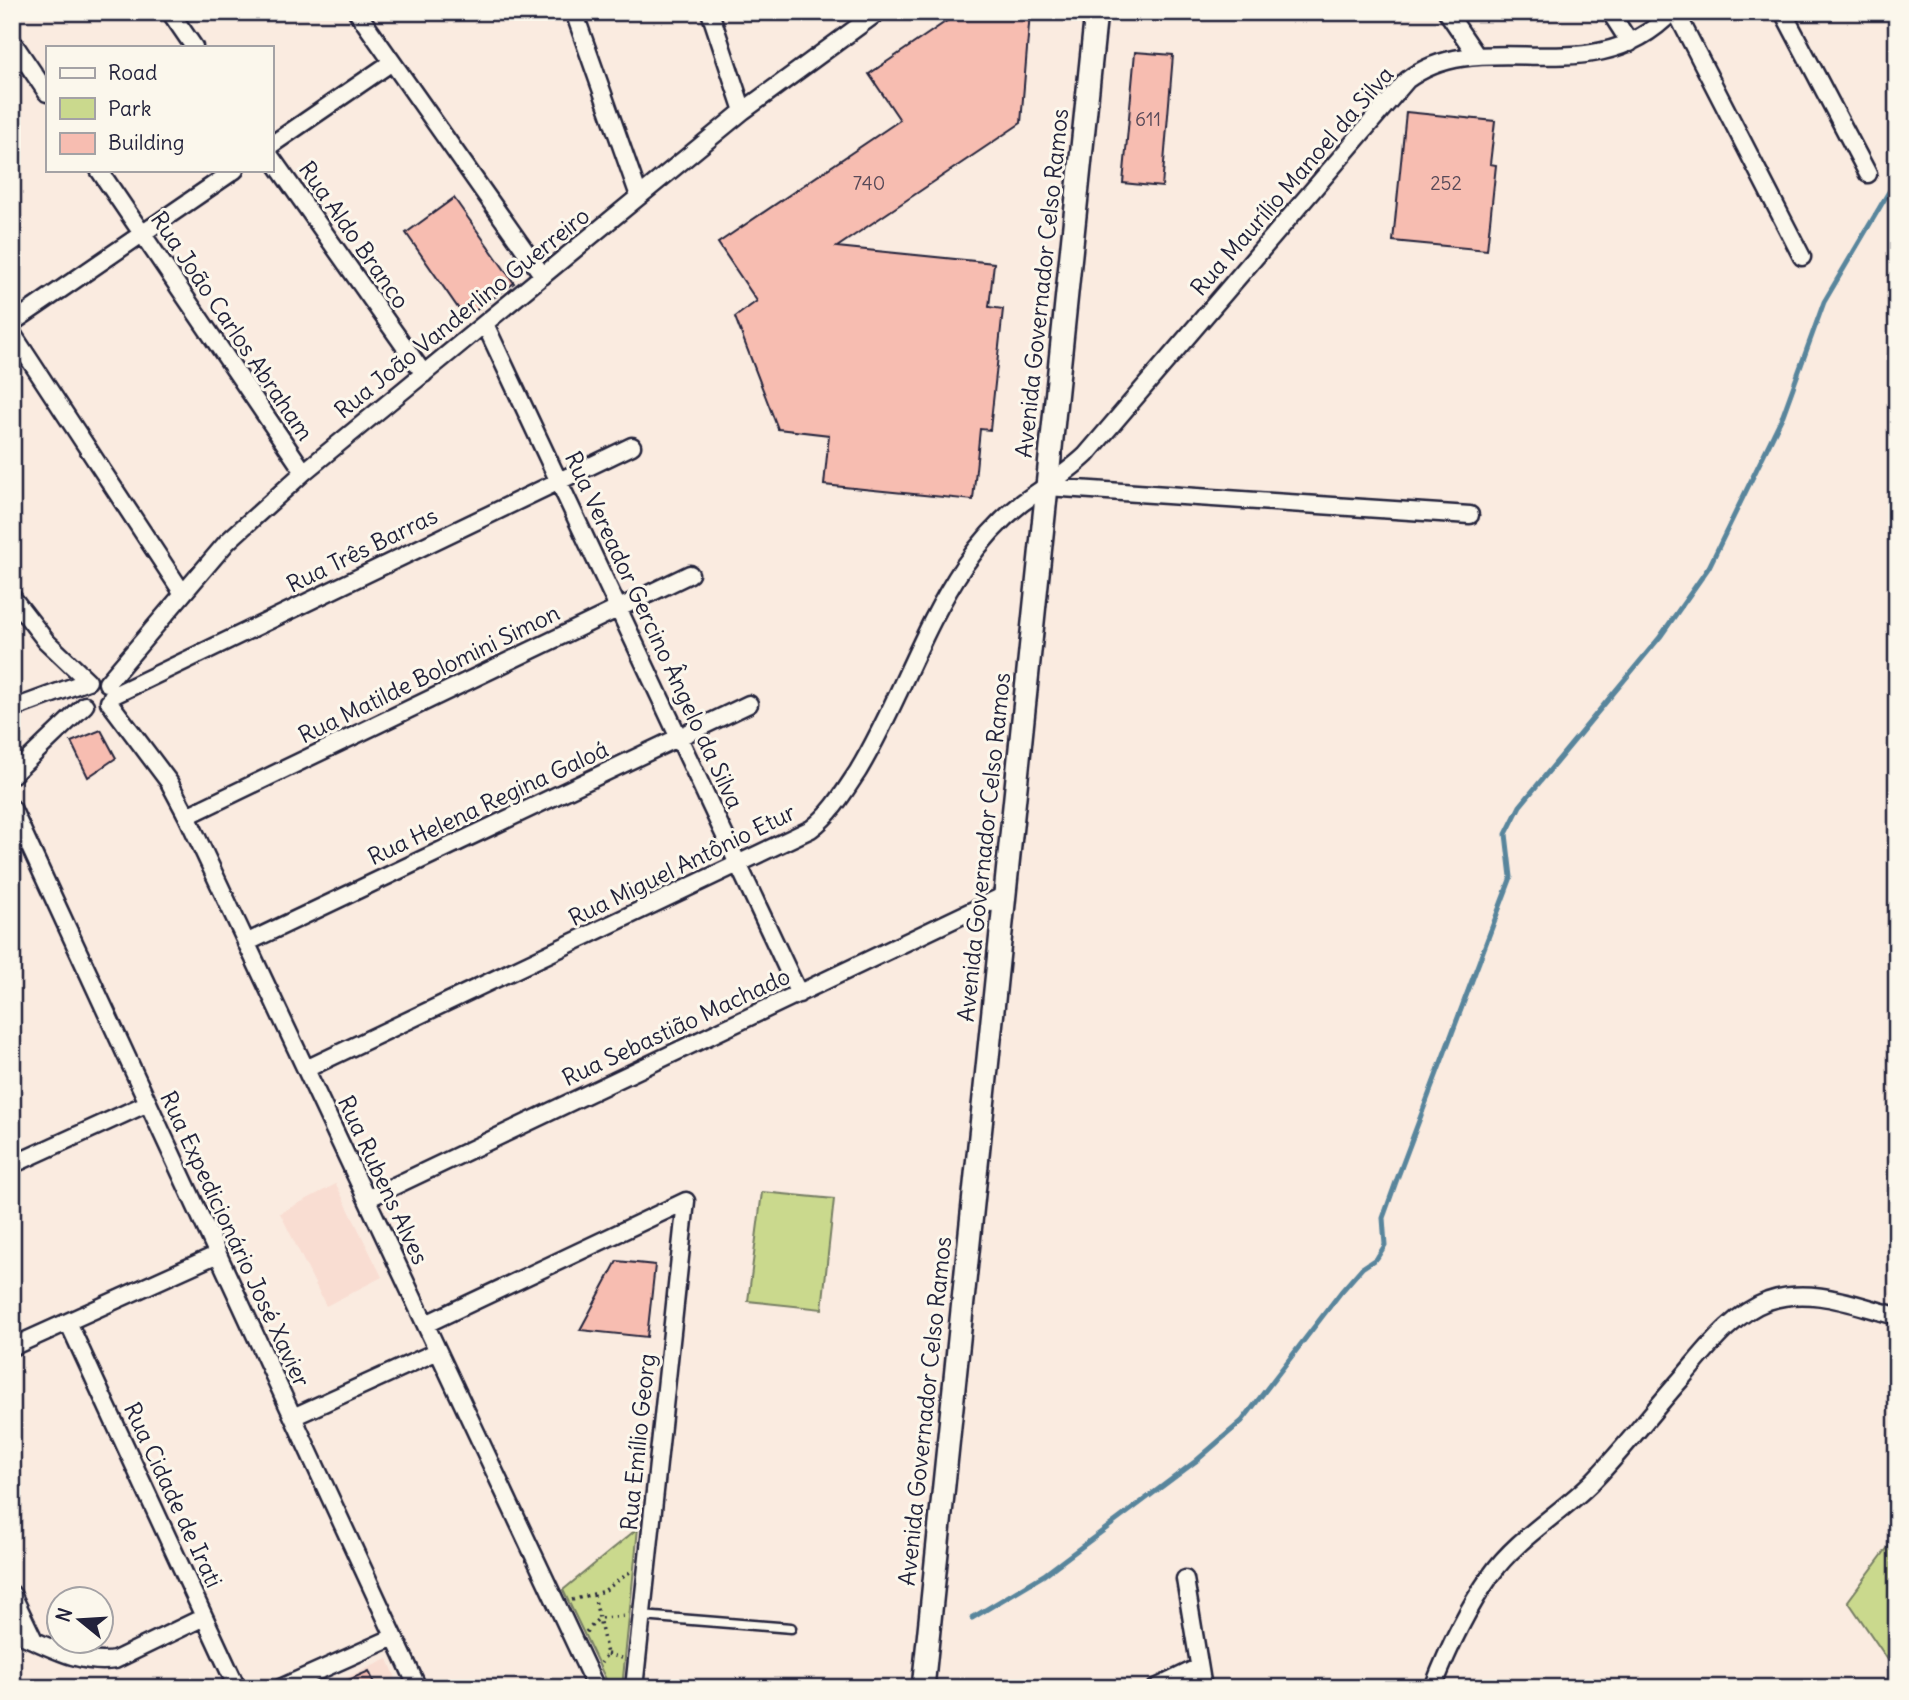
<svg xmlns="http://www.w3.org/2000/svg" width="1909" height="1700" font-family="Delius,sans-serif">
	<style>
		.built { fill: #f9ddd2 }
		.green { fill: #cad98d; stroke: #767e64; stroke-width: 2 }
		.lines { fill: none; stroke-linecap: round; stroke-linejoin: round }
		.stream { stroke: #59859c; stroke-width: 5 }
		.building { fill: #f7bdb1; stroke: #22223b; stroke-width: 2 }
		.lane-casing { stroke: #22223b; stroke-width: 13 }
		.street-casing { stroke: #22223b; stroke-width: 21 }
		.secondary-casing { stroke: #22223b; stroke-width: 26 }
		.path { stroke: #22223b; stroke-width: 3.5; stroke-dasharray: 2 5; stroke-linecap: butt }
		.lane { stroke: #fbf7ec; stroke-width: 8 }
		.street { stroke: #fbf7ec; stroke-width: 16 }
		.secondary { stroke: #fbf7ec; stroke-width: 21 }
		.labels { text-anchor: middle; stroke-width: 6; stroke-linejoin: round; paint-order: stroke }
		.number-label { font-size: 19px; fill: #574958 }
		.street-label { font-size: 23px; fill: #22223b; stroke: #fbf7ec }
	</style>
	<rect width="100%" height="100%" fill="#faebe0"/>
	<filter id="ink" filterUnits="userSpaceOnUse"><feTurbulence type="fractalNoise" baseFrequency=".0143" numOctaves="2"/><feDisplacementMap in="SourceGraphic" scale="14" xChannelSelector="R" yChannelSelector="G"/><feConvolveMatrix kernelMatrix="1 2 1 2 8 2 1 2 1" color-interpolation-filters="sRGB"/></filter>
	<g filter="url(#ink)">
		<!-- built -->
		<path class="built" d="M336,1184L382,1277L326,1306L280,1213Z
			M388,1659L400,1688H322Z"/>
		<!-- green -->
		<path class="green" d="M762,1192L834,1199L822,1309L748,1301Z
			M638,1528L622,1688H610L563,1590Z
			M1897,1535V1673L1848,1601Z"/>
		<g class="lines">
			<!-- stream -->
			<path class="stream" d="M972,1618L1044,1575L1196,1461L1242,1421L1341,1292L1362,1268L1377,1258L1385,1245L1383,1218L1397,1179L1511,877L1506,834L1520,806L1660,637L1709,567L1783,415L1824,302L1897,178"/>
		</g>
		<!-- building -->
		<path class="building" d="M960,12H1030L1021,123L837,247L994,263L989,307L1003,309L990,430L980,429L973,500L824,485L829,435L778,429L735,317L757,301L718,243L900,120L869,74Z
			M1135,52L1173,55L1162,187L1123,183Z
			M1406,112L1495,121L1490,164L1496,165L1487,250L1393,241Z
			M454,198L514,283L465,318L406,233Z
			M101,730L116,758L88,777L71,742Z
			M617,1261L655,1265L647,1337L580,1330Z
			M369,1671L376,1688H330Z"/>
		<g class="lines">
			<defs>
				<path id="lane" d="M642,1616L791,1628"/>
				<path id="street" d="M170,12L194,47
					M357,12L543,276
					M574,12L639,196
					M710,12L743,111
					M1447,12L1477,56
					M1610,12L1630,43
					M1676,12L1802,257
					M1783,12L1868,174
					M12,41L47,93
					M271,145L392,62
					M271,157L424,374
					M99,170L304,472
					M12,323L235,170
					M485,324L799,994
					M12,333L182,592
					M1047,487L1470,515
					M12,597L46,641L88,681L12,709
					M107,683L227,542L304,472L743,111L878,12
					M112,696L632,446
					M109,702L169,782L187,816L596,1688
					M12,775L85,705
					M12,808L418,1688
					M187,816L690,574
					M246,943L749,704
					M306,1069L811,829C832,813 844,792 858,771C898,705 921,630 964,566C980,543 999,521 1022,503C1044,487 1066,474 1086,455L1407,80C1483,22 1592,96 1672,12
					M12,1165L148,1103
					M367,1199L1005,895
					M68,1322L237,1688
					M426,1324L686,1201
					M12,1347L218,1254
					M293,1417L438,1351
					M1185,1579L1203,1688
					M12,1594L34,1640
					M12,1631C44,1644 80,1666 115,1660L204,1617
					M280,1688L394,1637
					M634,1688L686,1201
					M1156,1688L1199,1667
					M1433,1688C1448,1649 1467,1609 1491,1575C1517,1538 1560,1514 1592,1482C1624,1449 1652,1412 1682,1378C1707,1349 1731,1315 1768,1301C1811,1286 1854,1305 1897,1316"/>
				<path id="secondary" d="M923,1688L1096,12"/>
			</defs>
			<!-- lane casing -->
			<use href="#lane" class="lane-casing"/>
			<!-- street casing -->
			<use href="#street" class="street-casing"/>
			<!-- secondary casing -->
			<use href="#secondary" class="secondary-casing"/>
			<!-- path -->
			<path class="path" d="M594,1595L607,1654L601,1663
				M572,1600L604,1591L630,1572
				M586,1632L599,1618L628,1616
				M607,1654L622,1658"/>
			<!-- lane -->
			<use href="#lane" class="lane"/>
			<!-- street -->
			<use href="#street" class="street"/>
			<!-- secondary -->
			<use href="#secondary" class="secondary"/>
		</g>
	</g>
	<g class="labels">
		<!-- number labels -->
		<g class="number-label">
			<text x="1148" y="126">611</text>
			<text x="869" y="190">740</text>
			<text x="1446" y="190">252</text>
		</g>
		<!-- street labels -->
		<g class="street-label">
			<text transform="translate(1292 181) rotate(-49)" y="8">Rua Maurílio Manoel da Silva</text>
			<text transform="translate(354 235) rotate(55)" y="8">Rua Aldo Branco</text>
			<text transform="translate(1042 283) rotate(-84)" y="8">Avenida Governador Celso Ramos</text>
			<text transform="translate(462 313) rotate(-39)" y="8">Rua João Vanderlino Guerreiro</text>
			<text transform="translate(232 326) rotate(56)" y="8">Rua João Carlos Abraham</text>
			<text transform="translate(362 550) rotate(-26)" y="8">Rua Três Barras</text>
			<text transform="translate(654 630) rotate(65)" y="8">Rua Vereador Gercino Ângelo da Silva</text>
			<text transform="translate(429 674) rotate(-26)" y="8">Rua Matilde Bolomini Simon</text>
			<text transform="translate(488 803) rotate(-25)" y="8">Rua Helena Regina Galoá</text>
			<text transform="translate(984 847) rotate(-84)" y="8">Avenida Governador Celso Ramos</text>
			<text transform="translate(682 865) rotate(-26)" y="8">Rua Miguel Antônio Etur</text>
			<text transform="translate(676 1027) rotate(-25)" y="8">Rua Sebastião Machado</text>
			<text transform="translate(383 1180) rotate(65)" y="8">Rua Rubens Alves</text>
			<text transform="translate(235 1239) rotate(65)" y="8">Rua Expedicionário José Xavier</text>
			<text transform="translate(925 1411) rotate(-84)" y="8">Avenida Governador Celso Ramos</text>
			<text transform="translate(638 1442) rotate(-84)" y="8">Rua Emílio Georg</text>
			<text transform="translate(173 1495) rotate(65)" y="8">Rua Cidade de Irati</text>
		</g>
	</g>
	<!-- margin -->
	<rect width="1909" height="1700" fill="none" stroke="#fbf7ec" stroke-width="42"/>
	<rect x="21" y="21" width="1867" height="1658" fill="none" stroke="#22223b" stroke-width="2.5" filter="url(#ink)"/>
	<!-- legend -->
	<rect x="46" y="46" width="228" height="126" fill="#fbf7ec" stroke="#a4a2a5" stroke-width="2"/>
	<rect x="60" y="68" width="35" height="10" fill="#fbf7ec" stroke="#a4a2a5" stroke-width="2"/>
	<text x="108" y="80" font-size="21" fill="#22223b">Road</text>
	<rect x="60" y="98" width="35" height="21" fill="#cad98d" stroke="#a4a2a5" stroke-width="2"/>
	<text x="108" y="116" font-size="21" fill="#22223b">Park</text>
	<rect x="60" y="133" width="35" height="21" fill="#f7bdb1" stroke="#a4a2a5" stroke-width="2"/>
	<text x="108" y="150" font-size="21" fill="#22223b">Building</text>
	<!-- north arrow -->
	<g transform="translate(80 1620) rotate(288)"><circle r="33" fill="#fbf7ec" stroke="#a4a2a5" stroke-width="2"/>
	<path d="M0-5L12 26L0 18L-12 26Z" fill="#22223b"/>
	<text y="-10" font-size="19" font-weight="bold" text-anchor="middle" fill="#22223b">N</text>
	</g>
</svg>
